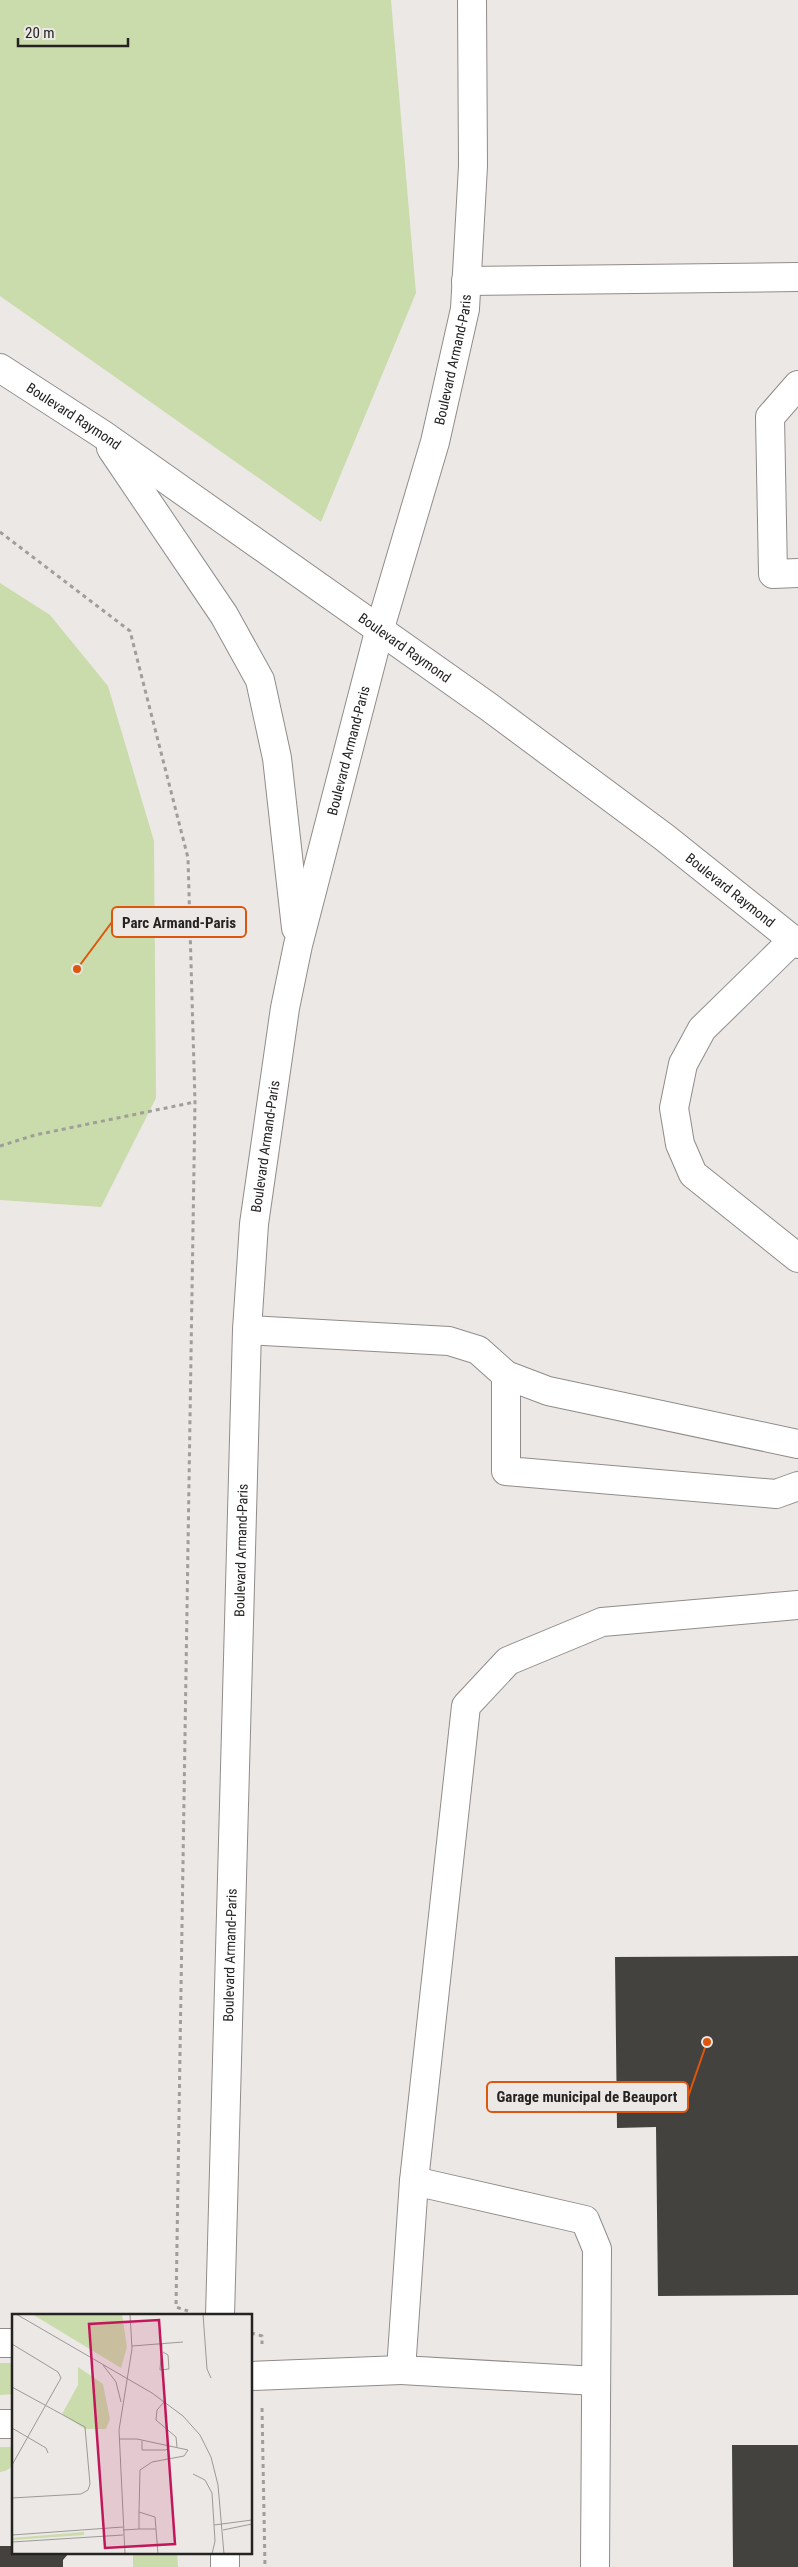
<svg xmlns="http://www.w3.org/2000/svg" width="798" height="2567" font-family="'Roboto Condensed',sans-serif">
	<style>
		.green { fill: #cadcab }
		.building { fill: #44423e }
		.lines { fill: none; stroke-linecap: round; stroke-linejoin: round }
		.minor-casing { stroke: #918c8a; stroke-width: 30 }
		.path { stroke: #a09d9b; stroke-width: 3; stroke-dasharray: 4 4; stroke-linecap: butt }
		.minor { stroke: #fff; stroke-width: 28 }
		.labels { text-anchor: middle; stroke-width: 5; stroke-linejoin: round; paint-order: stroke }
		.street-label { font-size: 14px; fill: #252322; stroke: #ece8e5 }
		.inset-road { fill: none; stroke: #9c9997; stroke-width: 1 }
		.view { fill: #c2185b; fill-opacity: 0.15; stroke: #c2185b; stroke-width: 2.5 }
		.inset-edge { fill: none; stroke: #252322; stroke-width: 2.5 }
		.leader { fill: none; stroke: #de560d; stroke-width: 2 }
		.callout-dot { fill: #de560d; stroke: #ece8e5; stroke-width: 2 }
		.callout { fill: #ece8e5; stroke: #de560d; stroke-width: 2 }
		.callout-label { font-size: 15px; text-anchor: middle; font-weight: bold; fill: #252322 }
	</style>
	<rect width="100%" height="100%" fill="#ece8e5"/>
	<!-- green -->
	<path class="green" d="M0,0H391L416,293L321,522L0,296Z
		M0,583L50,615L108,686L154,841L156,1098L101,1207L0,1200Z
		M0,2363H14V2394L0,2395Z
		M0,2447H11L14,2450C14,2462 14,2470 0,2472Z
		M133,2553H177L178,2567H133Z"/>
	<!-- building -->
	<path class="building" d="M798,1956V2295L658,2296L656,2127L617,2128L615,1957Z
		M732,2445H798V2567H733Z
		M0,2546H14V2553H69L63,2560V2567H0Z"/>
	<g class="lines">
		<defs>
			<g id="minor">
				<path d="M466,281L798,277"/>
				<path id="s1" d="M0,368L102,434L489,707L664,837L798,944"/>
				<path d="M798,385L770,417L773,574L798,573"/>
				<path d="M111,448L224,615L260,680L277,758L296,928"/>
				<path d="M793,940L702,1029L683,1064L674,1108L680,1144L693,1174L798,1258"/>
				<path d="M247,1330L449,1341L478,1350L506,1375L548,1391L798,1444"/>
				<path d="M506,1375V1471L776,1494L798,1486"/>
				<path d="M414,2181L466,1706L508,1661L602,1622L798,1605"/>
				<path id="s2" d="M220,2316L247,1330L254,1224L285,1008L298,945L380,628L435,442L465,309L473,166L472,0"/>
				<path d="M0,2343H14"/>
				<path d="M251,2376L401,2370"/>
				<path d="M0,2424H14"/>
				<path d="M225,2553V2567"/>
				<path d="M595,2567L597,2249L585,2220L414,2181L401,2370L596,2381"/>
			</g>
		</defs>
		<!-- minor casing -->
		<use href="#minor" class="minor-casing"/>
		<!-- path -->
		<path class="path" d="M0,532L130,631L188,858L195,1102L176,2307L188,2311
			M0,1146L35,1135L195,1102
			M251,2333L262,2336V2344
			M262,2408L265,2567"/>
		<!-- minor -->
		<use href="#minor" class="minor"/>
	</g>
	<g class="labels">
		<!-- street labels -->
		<g class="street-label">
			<text dy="5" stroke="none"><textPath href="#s2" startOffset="1981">Boulevard Armand-Paris</textPath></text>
			<text dy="5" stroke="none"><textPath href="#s1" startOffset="88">Boulevard Raymond</textPath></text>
			<text dy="5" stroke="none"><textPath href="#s1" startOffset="492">Boulevard Raymond</textPath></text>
			<text dy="5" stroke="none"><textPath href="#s2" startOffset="1576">Boulevard Armand-Paris</textPath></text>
			<text dy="5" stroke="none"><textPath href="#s1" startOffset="898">Boulevard Raymond</textPath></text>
			<text dy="5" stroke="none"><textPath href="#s2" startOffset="1171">Boulevard Armand-Paris</textPath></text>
			<text dy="5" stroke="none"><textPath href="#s2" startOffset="766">Boulevard Armand-Paris</textPath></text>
			<text dy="5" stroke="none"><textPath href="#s2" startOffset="361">Boulevard Armand-Paris</textPath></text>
		</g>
	</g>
	<!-- overview -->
	<g transform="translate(12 2314)">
		<rect width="240" height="240" fill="#ece8e5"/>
		<path d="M20,0H110L115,33L109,54ZM66,53L91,70L98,105L94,115H73L50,100L66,71ZM72,218V221L0,226V224Z" fill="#cadcab"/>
		<path class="inset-road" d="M4,0L140,79L171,102L188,121L199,143L206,171L212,240M191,0L195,55L199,64M0,30L46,58L49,64L0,151M150,30L148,56L157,55L156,41L151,38M120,32L171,28M91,51L104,68L109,88M0,73L73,113L78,170L76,176L69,180L0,184M152,88L145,96L144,106L164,123L165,133M0,114L34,134L36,139M107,125H125L176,136L172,142L140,148L128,156L127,198M130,127V136H154L158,132M181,160L193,166L200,179L203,227L200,240M202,211L240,206M144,215H127V198L143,203L146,240M111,216L127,215M211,216L240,210M0,221L111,213M0,228L111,221M113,240L107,116L120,35L118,0"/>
		<path class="view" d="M147,6L163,230L93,234L77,10Z"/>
		<rect width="240" height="240" class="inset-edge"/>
	</g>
	<!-- callouts -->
	<path class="leader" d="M77 969L112 922M707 2042L688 2097"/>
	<g class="callout-dot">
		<circle cx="77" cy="969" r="5"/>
		<circle cx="707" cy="2042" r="5"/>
	</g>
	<g class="callout">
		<rect x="112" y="907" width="134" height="30" rx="5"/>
		<rect x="487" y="2082" width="201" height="30" rx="5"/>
	</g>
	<g class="callout-label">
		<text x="179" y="928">Parc Armand-Paris</text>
		<text x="587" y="2102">Garage municipal de Beauport</text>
	</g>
	<!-- scale -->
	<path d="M18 38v8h110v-8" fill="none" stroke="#252322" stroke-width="2.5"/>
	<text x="25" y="38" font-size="15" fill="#252322" stroke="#ece8e5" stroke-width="4" paint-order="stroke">20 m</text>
</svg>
